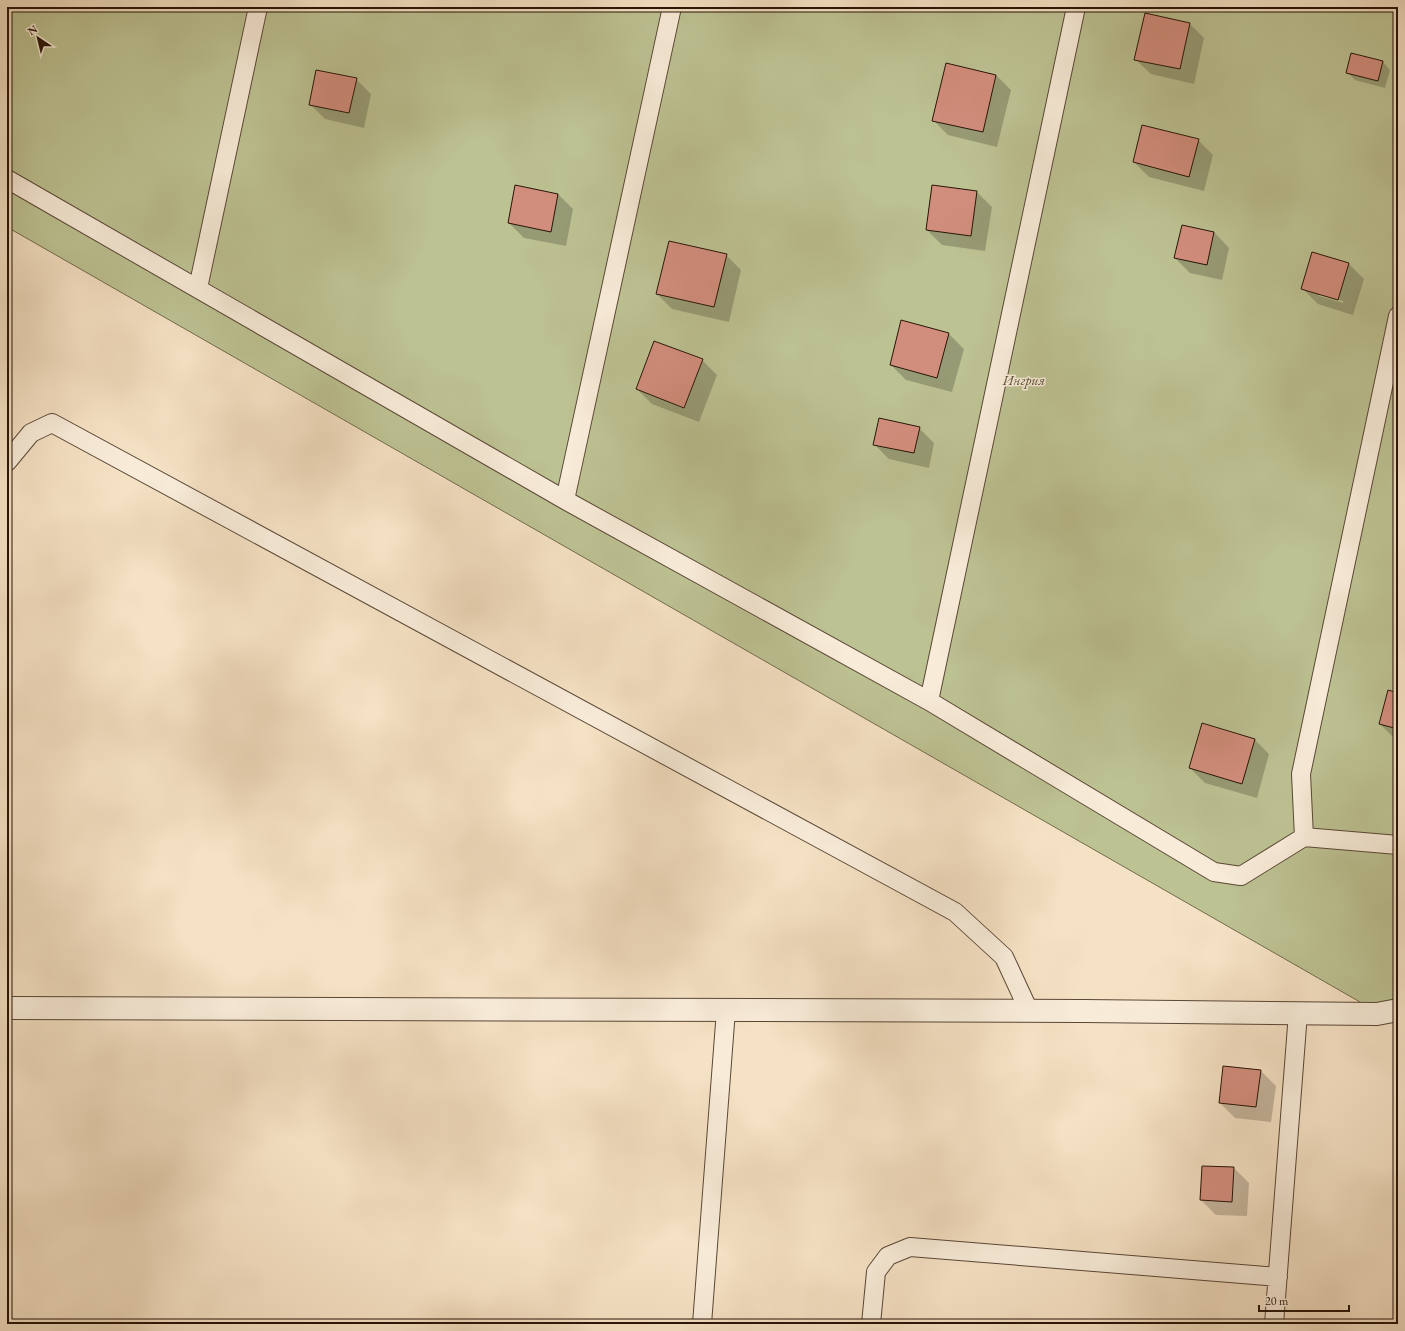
<svg xmlns="http://www.w3.org/2000/svg" width="1405" height="1331" font-family="'EB Garamond',serif">
	<style>
		.green { fill: #bdc293; stroke: #726b4d }
		.shadow { fill: #0003; fill-rule: evenodd }
		.building { fill: #d28e7d; stroke: #271407 }
		.lines { fill: none; stroke-linecap: round; stroke-linejoin: round }
		.lane-casing { stroke: #5a4736; stroke-width: 20 }
		.street-casing { stroke: #5a4736; stroke-width: 24 }
		.lane { stroke: #f8ecd9; stroke-width: 18 }
		.street { stroke: #f8ecd9; stroke-width: 22 }
		.labels { text-anchor: middle; stroke-width: 3; stroke-linejoin: round; paint-order: stroke }
		.park-label { font-size: 14px; font-style: italic; fill: #5c5138; stroke: #f8ecd9 }
	</style>
	<rect width="100%" height="100%" fill="#f5e1c4"/>
	<filter id="stains"><feTurbulence type="fractalNoise" baseFrequency=".005" numOctaves="4"/><feColorMatrix values="0 0 0 0 .2 0 0 0 0 .09 0 0 0 0 .02 0 0 0 .5 -.17"/></filter>
	<radialGradient id="worn" r=".72"><stop offset=".6" stop-color="#630" stop-opacity="0"/><stop offset="1" stop-color="#630" stop-opacity=".3"/></radialGradient>
	<!-- green -->
	<path class="green" d="M7,7H1398V999L1367,1006L7,227Z"/>
	<!-- shadow -->
	<path class="shadow" d="M1189,23L1204,38L1194,84L1151,74L1135,59Z
		M1352,54L1383,62L1390,70L1385,88L1355,80L1347,72Z
		M996,75L1011,90L997,147L948,135L933,120Z
		M356,79L371,94L364,128L325,119L310,104Z
		M1198,140L1213,155L1204,191L1149,177L1134,162Z
		M516,187L558,194L573,209L566,246L524,238L509,223Z
		M977,192L992,207L985,251L942,245L927,230Z
		M1214,232L1229,248L1222,280L1190,273L1175,258Z
		M1313,253L1349,264L1364,279L1353,315L1318,304L1303,289ZM1319,294L1343,301V303L1319,296Z
		M726,255L741,270L729,322L672,309L657,294Z
		M949,334L964,349L952,392L906,380L891,365Z
		M702,360L717,375L699,422L652,404L637,389Z
		M919,428L934,443L929,468L889,459L874,444Z
		M1398,694V739H1395L1380,724Z
		M1254,739L1269,754L1257,798L1205,783L1190,768Z
		M1261,1071L1276,1086L1271,1122L1235,1118L1220,1103Z
		M1234,1168L1249,1183L1247,1216L1216,1215L1201,1200Z"/>
	<!-- building -->
	<path class="building" d="M1145,13L1190,23L1180,69L1134,60Z
		M1351,53L1383,61L1378,81L1346,73Z
		M946,63L996,75L983,132L932,121Z
		M316,70L357,78L349,113L309,105Z
		M1142,125L1199,139L1189,177L1133,162Z
		M515,185L558,194L551,232L508,223Z
		M932,185L977,191L971,236L926,230Z
		M1182,225L1214,232L1207,265L1174,258Z
		M669,241L727,254L714,307L656,294Z
		M1312,252L1349,263L1338,300L1301,289Z
		M901,320L949,333L937,378L890,365Z
		M654,341L703,359L684,408L636,389Z
		M879,418L920,427L914,453L873,445Z
		M1388,690L1398,693V729L1379,724Z
		M1202,723L1255,739L1242,784L1189,768Z
		M1223,1066L1261,1070L1256,1107L1219,1103Z
		M1202,1166L1234,1167L1232,1202L1200,1200Z"/>
	<g class="lines">
		<defs>
			<path id="lane" d="M7,179L565,500L929,701L1214,872L1241,876L1304,837L1398,845
				M198,288L258,7
				M7,462L31,433L52,423L955,912L1004,957L1029,1011
				M565,500L672,7
				M929,701L1076,7
				M1304,837L1301,774L1398,316
				M702,1324L726,1010
				M871,1324L876,1272L888,1256L910,1247L1278,1277
				M1274,1324L1298,1013"/>
			<path id="street" d="M7,1008L1084,1011L1377,1014L1398,1010"/>
		</defs>
		<!-- lane casing -->
		<use href="#lane" class="lane-casing"/>
		<!-- street casing -->
		<use href="#street" class="street-casing"/>
		<!-- lane -->
		<use href="#lane" class="lane"/>
		<!-- street -->
		<use href="#street" class="street"/>
	</g>
	<g class="labels">
		<!-- park labels -->
		<g class="park-label">
			<text x="1024" y="385">Ингрия</text>
		</g>
	</g>
	<!-- margin -->
	<rect width="1405" height="1331" fill="none" stroke="#f5e1c4" stroke-width="24"/>
	<rect x="8" y="8" width="1389" height="1315" fill="none" stroke="#271407" stroke-width="2"/>
	<rect x="12" y="12" width="1381" height="1307" fill="none" stroke="#271407"/>
	<!-- north arrow -->
	<g transform="translate(38 38) rotate(325)" stroke="#f8ecd9" stroke-width="3" paint-order="stroke">
	<path d="M0-3L7 15L0 10L-7 15Z" fill="#271407"/>
	<text y="-6" font-size="11" font-weight="bold" text-anchor="middle" fill="#271407">N</text>
	</g>
	<!-- scale -->
	<path d="M1259 1305v6h90v-6" fill="none" stroke="#271407" stroke-width="2"/>
	<text x="1265" y="1305" font-size="12" fill="#271407" stroke="#f8ecd9" stroke-width="3" paint-order="stroke">20 m</text>
	<rect width="100%" height="100%" filter="url(#stains)"/>
	<rect width="100%" height="100%" fill="url(#worn)"/>
</svg>
